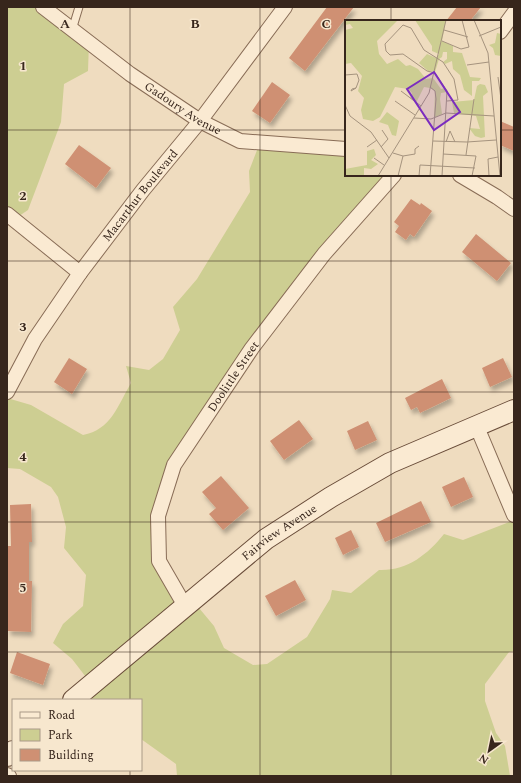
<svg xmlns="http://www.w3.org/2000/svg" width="521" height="783" font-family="Spectral,serif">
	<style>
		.green { fill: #cdce92 }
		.building { fill: #cf9073; filter: url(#shadow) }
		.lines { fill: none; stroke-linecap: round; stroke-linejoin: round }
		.lane-casing { stroke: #886c56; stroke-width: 9 }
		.street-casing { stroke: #886c56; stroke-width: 16 }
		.secondary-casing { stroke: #6a4d3a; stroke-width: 22 }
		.lane { stroke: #faead2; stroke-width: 7 }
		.street { stroke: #faead2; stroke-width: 14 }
		.secondary { stroke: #faead2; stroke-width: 20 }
		.grid { fill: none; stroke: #37261c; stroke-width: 1; stroke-opacity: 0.55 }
		.labels { text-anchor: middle; stroke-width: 3; stroke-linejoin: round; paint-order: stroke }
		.street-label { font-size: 12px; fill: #37261c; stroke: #f7e7ce }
		.inset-road { fill: none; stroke: #a5937e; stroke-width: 1 }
		.view { fill: #7b2cbf; fill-opacity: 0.15; stroke: #7b2cbf; stroke-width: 2 }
		.inset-edge { fill: none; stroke: #37261c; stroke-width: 2 }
		.grid-label { font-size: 13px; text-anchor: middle; font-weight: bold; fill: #37261c; stroke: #f7e7ce; stroke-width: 3; stroke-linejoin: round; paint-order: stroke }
	</style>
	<defs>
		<filter id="shadow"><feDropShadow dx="2.5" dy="4.5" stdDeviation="2" flood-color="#0004"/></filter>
	</defs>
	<rect width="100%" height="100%" fill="#efdcbf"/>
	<!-- green -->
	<path class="green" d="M7,7H40L89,42L88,71L64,84L61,122L39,181L28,210L13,220L7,215Z
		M259,145L346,149V175H393L350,223L171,470L157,558L183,604L194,602L214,626L224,648L253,665L267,664L307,637L330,599L332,590L351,593L379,570C407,571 427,555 444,534L463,540L512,521L514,525V651L509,652L485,684V701L496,733L505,746L510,776H177L176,764L141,739V700H74L89,681L72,659L53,643L63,624L83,606L86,575L64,548L66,527L58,497L51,487L20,469L7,468V398L31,405L83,435C111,430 118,405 131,383L126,366L149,370L163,359L180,330L173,307L197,279L250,192L249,171Z"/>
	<!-- building -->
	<path class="building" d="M327,7H354L305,71L289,58Z
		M457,7H481L470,21H446Z
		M272,82L290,95L270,123L252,111Z
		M500,121L514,127V151L500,145Z
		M79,145L111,168L96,188L65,164Z
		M411,199L420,205L421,203L432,211L414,237L410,234L406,240L395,232L399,226L394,222Z
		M476,234L511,263L497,281L462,252Z
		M69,358L87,369L72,394L54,382Z
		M503,358L512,377L490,387L482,368Z
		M442,379L451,398L420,413L417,407L411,410L405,398Z
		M299,420L313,439L284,460L270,441Z
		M368,421L377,440L355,450L347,431Z
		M221,476L249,508L223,530L209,514L216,508L202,492Z
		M464,477L473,497L451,507L442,487Z
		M421,501L431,522L385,542L376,523Z
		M31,504L32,542H29V581H32L31,632L8,631V546H11L10,505Z
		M351,530L359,547L343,555L335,538Z
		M295,580L306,600L276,616L265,596Z
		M17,652L50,664L43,685L10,673Z"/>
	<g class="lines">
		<defs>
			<path id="lane" d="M72,30L79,7"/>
			<g id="street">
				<path id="s1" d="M43,7L130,74L200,121L240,141L346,149"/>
				<path d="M500,32L514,13"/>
				<path d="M460,175L497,197L514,209"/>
				<path d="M7,214L80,273"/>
				<path id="s2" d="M7,392L35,339L80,273L143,190L200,121L285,7"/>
				<path d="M477,427L514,515"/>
				<path id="s3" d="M185,606L159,561L158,516L174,465L252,348L324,254L394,175"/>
				<path d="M7,775L9,776"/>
			</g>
			<g id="secondary">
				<path id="s4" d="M73,700L266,539L331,497L390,463L514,410"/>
				<path d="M7,756L13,751"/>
			</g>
		</defs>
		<!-- lane casing -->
		<use href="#lane" class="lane-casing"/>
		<!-- street casing -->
		<use href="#street" class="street-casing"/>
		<!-- secondary casing -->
		<use href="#secondary" class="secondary-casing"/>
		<!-- lane -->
		<use href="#lane" class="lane"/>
		<!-- street -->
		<use href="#street" class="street"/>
		<!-- secondary -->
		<use href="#secondary" class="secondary"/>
	</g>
	<!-- grid -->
	<path class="grid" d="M130,7V700M260,7V776M391,7V21M7,130H346M500,130H514M391,175V776M7,261H514M7,392H514M7,522H514M7,652H514M130,770V776"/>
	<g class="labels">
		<!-- street labels -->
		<g class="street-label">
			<text dy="4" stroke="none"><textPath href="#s1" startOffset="173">Gadoury Avenue</textPath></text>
			<text dy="4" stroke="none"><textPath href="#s2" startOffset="238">Macarthur Boulevard</textPath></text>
			<text dy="4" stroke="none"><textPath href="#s3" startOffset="257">Doolittle Street</textPath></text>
			<text dy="4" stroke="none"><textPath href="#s4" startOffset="266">Fairview Avenue</textPath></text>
		</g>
	</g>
	<!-- overview -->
	<g transform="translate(345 20)">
		<rect width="156" height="156" fill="#efdcbf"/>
		<path d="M0,0H53L32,21L34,34L42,44L53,39L61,46L65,45L73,49L81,59L88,58L96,69L101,68L102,72L96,73L95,79L97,94L89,98L90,71L85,68L79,67L71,83L65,78L67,73L63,69L50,67L35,97L28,101L18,99L16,90L19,78L13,71L17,56L6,43L0,44V10L8,8L5,4L0,5ZM70,0H101L97,21L108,26V32L117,33L125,57L136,58L134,61H127V76L119,70L115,55L108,49L107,41L100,44L98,42L102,39V32H98L97,37L94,39L90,52L83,51L74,43L82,34L91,38L94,34L87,31V26ZM152,13L156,14V36L150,35L148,28L144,25L150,23ZM135,64L140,65L143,72L138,76L140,117L136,118L130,116L124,108L135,109L131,96L109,93L107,82L129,80L132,66ZM42,92L54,101L51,116L47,115L43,105L34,102ZM29,129L31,135L26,140L33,144L26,149L19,148V156H0V149L22,145V131Z" fill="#cdce92"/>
		<path class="inset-road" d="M109,0H123M129,0L143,33L155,156M99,10L123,17M134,16L156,7M97,21L116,29L124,27L117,0M122,45L144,42M0,55L12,54L14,60L11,68L6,71L7,69L11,68M153,57L156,79M56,71L76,86M50,81L70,95M0,85L5,96L26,112L44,138M69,98L86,99L101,93L149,96M88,121L122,122L151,120M101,122L105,111L110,122M22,127L32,120M36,127L43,119L37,110M48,133L58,136L70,134V129L74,126M98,134L131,136L127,156M121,135L129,79M29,138L39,145M33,156L84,73L101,0M53,156L58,136M74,156L75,145L130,148M85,156L91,79L90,71L85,67M97,156L102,71L90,53L82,51L58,34L45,35L41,31L40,24L58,5L66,8L79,30L98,42L109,59L113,80L102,81M144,156L143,139L153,137"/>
		<path class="view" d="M89,52L115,92L89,110L62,69Z"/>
		<rect width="156" height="156" class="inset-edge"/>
	</g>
	<g class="grid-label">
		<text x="65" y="28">A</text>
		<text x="195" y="28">B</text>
		<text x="326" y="28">C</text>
		<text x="23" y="70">1</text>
		<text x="23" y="200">2</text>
		<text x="23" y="331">3</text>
		<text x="23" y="461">4</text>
		<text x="23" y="592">5</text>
	</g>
	<!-- border -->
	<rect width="521" height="783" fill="none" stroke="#37261c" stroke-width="16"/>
	<!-- legend -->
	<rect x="12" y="699" width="130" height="72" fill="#f7e7ce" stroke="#aa9a87"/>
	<rect x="20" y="712" width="20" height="6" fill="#faead2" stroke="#aa9a87"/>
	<text x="48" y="719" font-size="12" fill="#37261c">Road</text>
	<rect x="20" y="729" width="20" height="12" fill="#cdce92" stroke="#aa9a87"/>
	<text x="48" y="739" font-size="12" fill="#37261c">Park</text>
	<rect x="20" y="749" width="20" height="12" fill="#cf9073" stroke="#aa9a87"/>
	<text x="48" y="759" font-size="12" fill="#37261c">Building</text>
	<!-- north arrow -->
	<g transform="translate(489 751) rotate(213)" stroke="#f7e7ce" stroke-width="3" paint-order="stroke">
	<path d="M0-3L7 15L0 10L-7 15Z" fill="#37261c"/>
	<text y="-6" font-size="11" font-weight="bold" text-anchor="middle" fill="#37261c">N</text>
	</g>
</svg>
